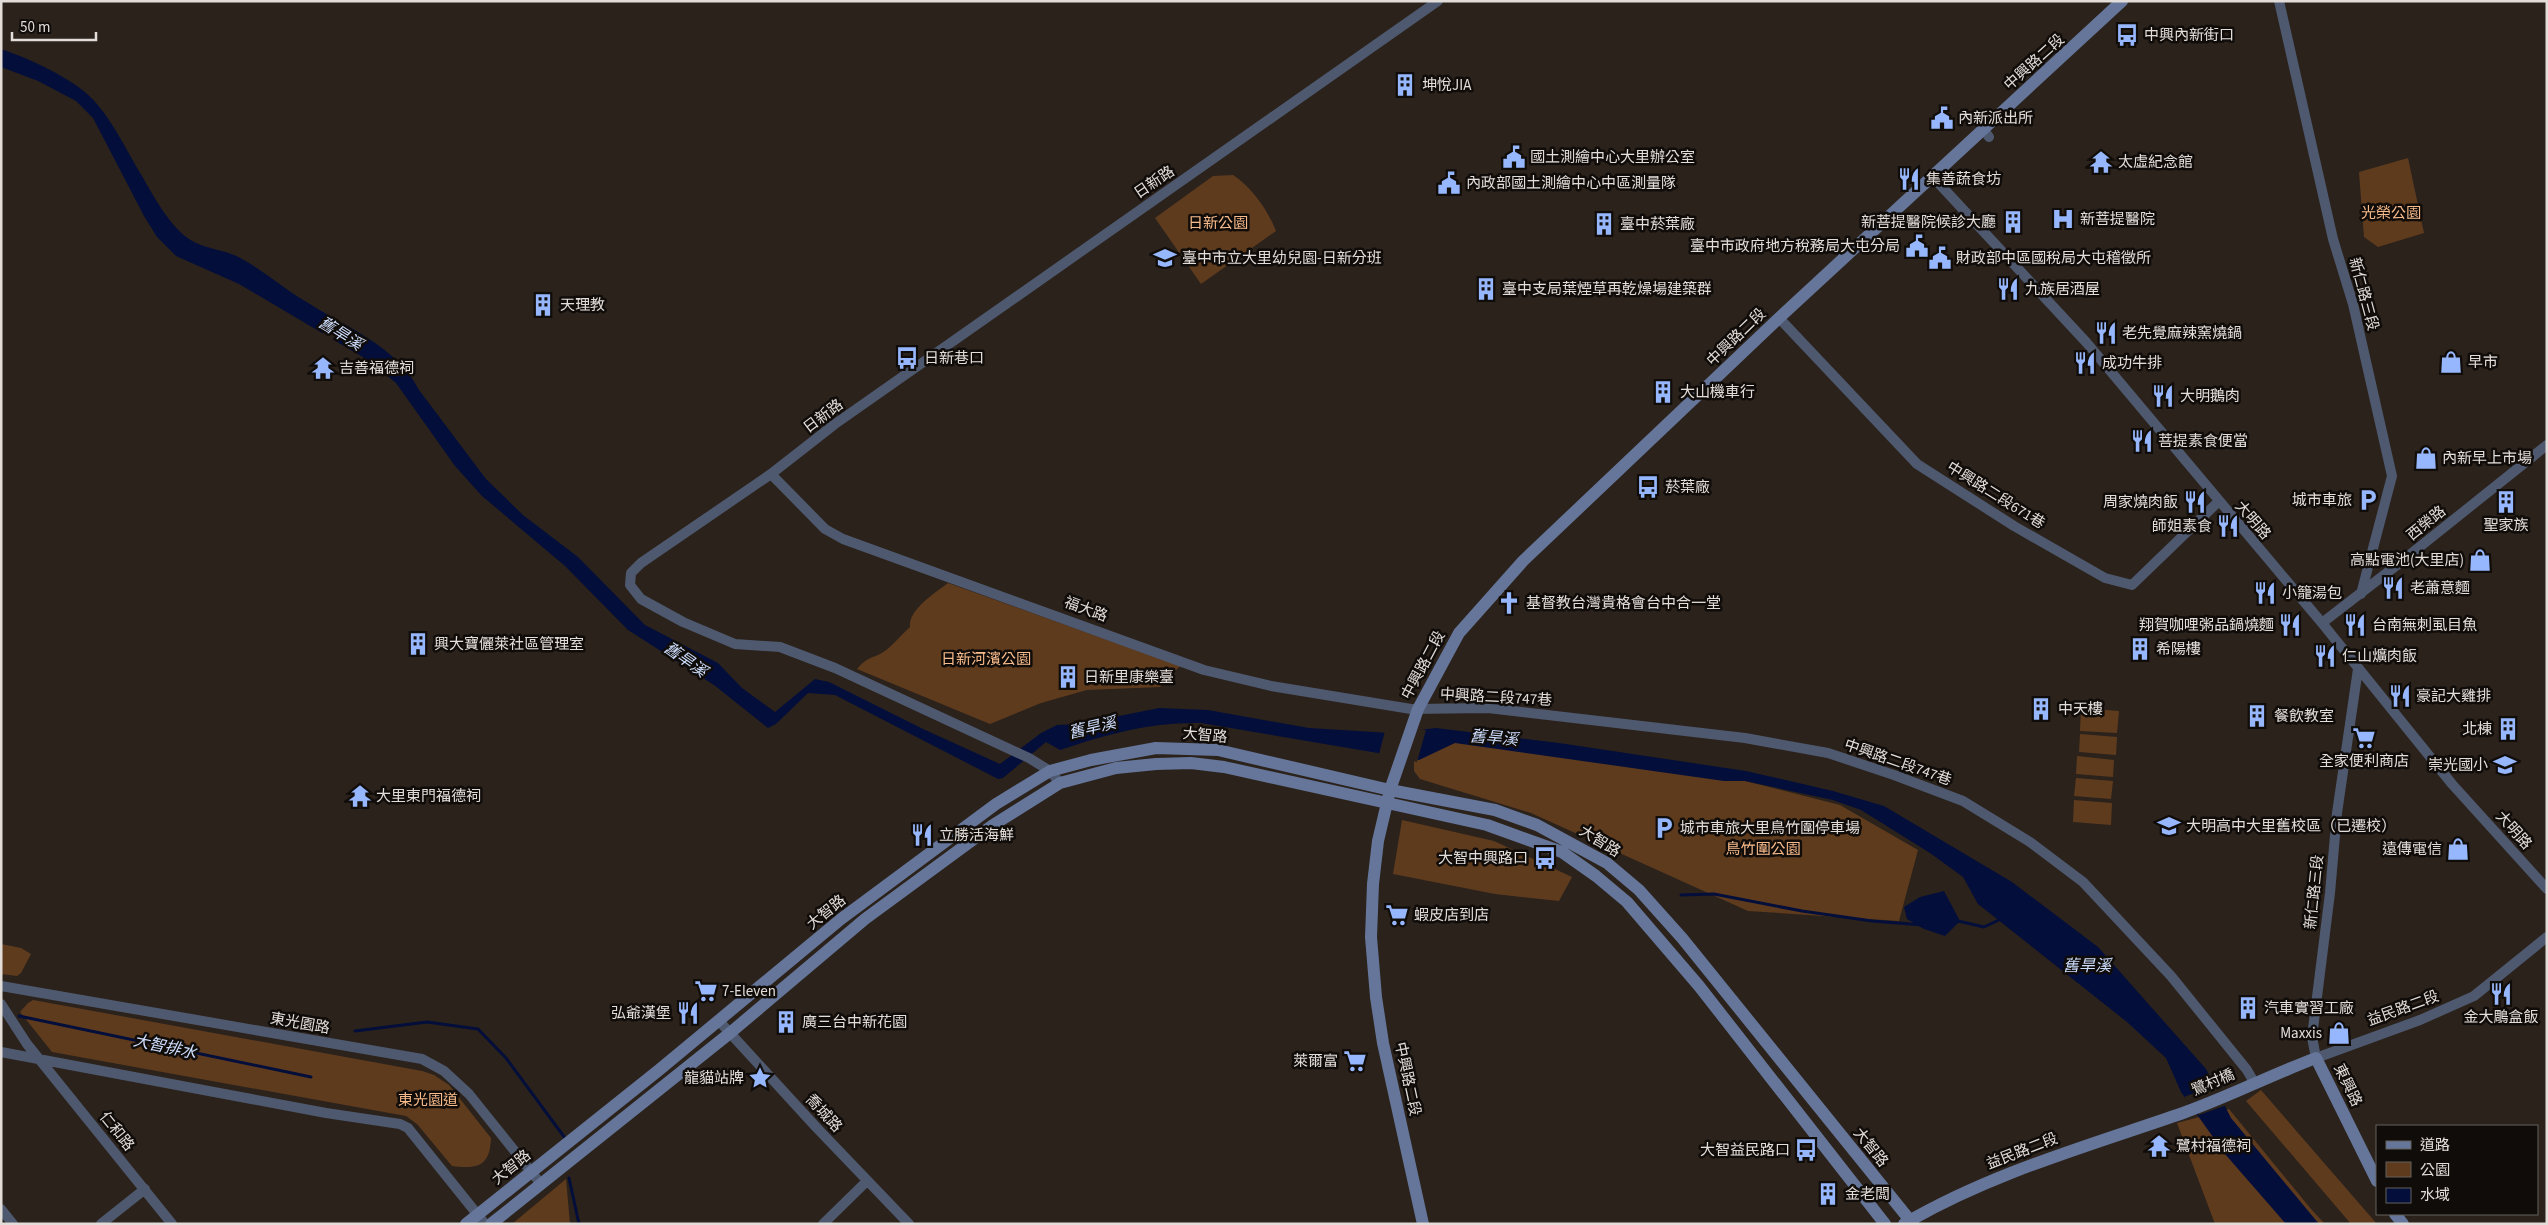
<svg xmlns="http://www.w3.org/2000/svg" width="2548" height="1225" font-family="'Source Sans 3','Noto Sans TC',sans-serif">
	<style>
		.green { fill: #5f3b1e }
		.water { fill: #030e3b }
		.pier { fill: #2b221b }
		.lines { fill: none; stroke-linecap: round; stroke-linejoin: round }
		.stream { stroke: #030e3b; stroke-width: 3 }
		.street { stroke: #4e596f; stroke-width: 10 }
		.secondary { stroke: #65769a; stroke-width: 12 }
		.labels { text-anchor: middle; stroke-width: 5; stroke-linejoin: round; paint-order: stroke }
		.poi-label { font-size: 15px; fill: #e3ddd9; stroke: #100c09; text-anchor: start }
		.street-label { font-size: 15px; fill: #e3ddd9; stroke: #100c09 }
		.park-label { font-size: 15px; fill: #f8bb8b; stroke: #100c09 }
		.water-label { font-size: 16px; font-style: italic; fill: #cedefe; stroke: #100c09 }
	</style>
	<rect width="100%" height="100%" fill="#2b221b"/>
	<!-- green -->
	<path class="green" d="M2408,158L2424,233L2378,247L2364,237L2359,172Z
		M1233,175C1252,187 1268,211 1276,231L1201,284L1155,218L1213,176Z
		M948,583L1180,666L1160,687L1087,690L1041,703L990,724L857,669C865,659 869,659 880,654C891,648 901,635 910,627C908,610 935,593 948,583Z
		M2081,708L2119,711L2117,733L2080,731Z
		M2080,734L2117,737L2116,755L2079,752Z
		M1474,742L1745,781L1840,805L1918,850L1899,921L1748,911L1531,813L1420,779L1414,771V760L1434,743Z
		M2077,756L2114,760L2113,777L2076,774Z
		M2076,778L2113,781L2111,799L2074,796Z
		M2074,800L2112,803L2111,825L2073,822Z
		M1402,820L1494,841L1572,877L1559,901L1495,894L1393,874Z
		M1,944L21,948L31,954L21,973L17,976L1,974Z
		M33,1000L422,1071L434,1075L449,1085L491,1138C490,1167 477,1169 452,1166L417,1124L406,1116L52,1052L20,1012L28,1003Z
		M2261,1090L2377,1224H2351L2246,1101Z
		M2229,1109L2311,1209L2325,1224H2215L2177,1123Z
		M566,1179L570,1224H512Z"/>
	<!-- water -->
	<path class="water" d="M1,49C30,59 61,73 85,92C109,112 126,150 142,176C154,197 169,225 189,239C205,250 226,249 242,259C264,271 283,288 305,301C345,327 396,345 419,390L486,479L523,515L578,557L645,625L718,663L742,688L775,712L815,679L829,682L923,729L1000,764L1041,733L1057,725L1079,724L1159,708L1208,710L1309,728L1390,733L1436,728L1559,743L1746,771L1833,791L1884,806L2012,882L2098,947L2206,1069L2231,1118L2319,1224H2286L2225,1154L2181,1092L2166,1058L2127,1022L1978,904L1963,877L1930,853L1861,810L1833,800L1745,781H1724L1455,743L1419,760L1201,723C1150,722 1108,734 1060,750L1046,742L1003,778L998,779L835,695L808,693L776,724L768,728L714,685L628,630L565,566L482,496L455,466L396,383L371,362L239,284L176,256L157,237L144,216L93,118L76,101L38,81L1,67Z
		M1944,891L1960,921L1945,936L1924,929L1907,919L1904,907L1920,897Z"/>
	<!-- pier -->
	<path class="pier" d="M335,315L345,320L332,341L322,335Z
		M1416,728L1426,730L1417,762L1379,754L1385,731Z
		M2217,1084L2227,1105L2199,1115L2184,1097Z"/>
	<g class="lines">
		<!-- stream -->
		<path class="stream" d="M1681,895L1714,894L1802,911L1872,921L1923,925
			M1958,921L1984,927L2001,919
			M19,1016L311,1077
			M355,1031L427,1022L478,1029L506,1058L565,1138
			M569,1178L579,1224"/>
		<!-- street -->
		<path class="street" d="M2279,1L2333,239L2353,304L2392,476L2361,594
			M1983,129L1989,137
			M1932,176L2086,342L2322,623L2452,784L2547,889
			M1779,318L1917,464L2014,526L2105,578L2132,585L2218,502
			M771,474L825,529L843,539L1204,670L1271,686L1411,709L1488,708L1745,738L1828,753L1894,775L1963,801L2030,842L2083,882L2171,976L2247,1070L2254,1082
			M2322,623L2397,565L2547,445
			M2358,669L2337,813L2330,893L2312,1037L2316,1058L2420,1020L2474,996L2547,937
			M1060,783L1050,771L1029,758L835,668L780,647L735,644L683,622L641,599L630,585L631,573L641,563L771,474L835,424L1438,1
			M1,986L422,1059L444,1071L469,1094L541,1184
			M1,1004L27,1044L172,1224
			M719,1021L816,1127L909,1224
			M1,1052L326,1113L400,1124L408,1128L485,1224
			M1,1209L13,1224
			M101,1224L145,1189
			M823,1224L867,1181"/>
		<!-- secondary -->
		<path class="secondary" d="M2395,1214L2403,1224
			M466,1224L659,1070L841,919L996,804L1050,771L1091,760L1156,748L1218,750L1390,790L1495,810L1537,825L1607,863L1639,890L1682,938L1913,1224
			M491,1224L730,1033L865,919L993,825L1060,783L1116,768L1156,764L1191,763L1224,767L1487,825L1562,852L1596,876L1627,902L1699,986L1885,1224
			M1423,1224L1383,1043L1376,997L1371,937L1373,884L1378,841L1390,790L1418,709L1459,633L1523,561L1779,318L2122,1
			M1904,1224C1991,1173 2088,1146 2183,1113C2228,1097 2271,1075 2316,1058L2377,1181"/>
	</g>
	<!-- icons -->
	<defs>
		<symbol id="bus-bare" viewBox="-9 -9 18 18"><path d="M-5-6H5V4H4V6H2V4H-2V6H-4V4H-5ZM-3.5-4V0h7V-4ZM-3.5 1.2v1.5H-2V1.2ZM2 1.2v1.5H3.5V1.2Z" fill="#96b6fd" stroke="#100c09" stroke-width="2.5" paint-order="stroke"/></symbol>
		<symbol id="building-bare" viewBox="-9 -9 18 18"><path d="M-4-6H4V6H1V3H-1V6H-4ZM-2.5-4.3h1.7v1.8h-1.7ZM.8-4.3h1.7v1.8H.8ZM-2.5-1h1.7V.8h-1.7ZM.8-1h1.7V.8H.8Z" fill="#96b6fd" stroke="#100c09" stroke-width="2.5" paint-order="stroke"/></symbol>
		<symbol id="civic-bare" viewBox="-9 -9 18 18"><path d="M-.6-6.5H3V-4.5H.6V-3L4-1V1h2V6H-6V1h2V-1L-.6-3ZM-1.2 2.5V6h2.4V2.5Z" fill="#96b6fd" stroke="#100c09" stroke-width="2.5" paint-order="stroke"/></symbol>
		<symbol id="temple-bare" viewBox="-9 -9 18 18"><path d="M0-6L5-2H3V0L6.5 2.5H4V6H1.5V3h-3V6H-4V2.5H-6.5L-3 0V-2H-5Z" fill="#96b6fd" stroke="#100c09" stroke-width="2.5" paint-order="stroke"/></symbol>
		<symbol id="restaurant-bare" viewBox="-9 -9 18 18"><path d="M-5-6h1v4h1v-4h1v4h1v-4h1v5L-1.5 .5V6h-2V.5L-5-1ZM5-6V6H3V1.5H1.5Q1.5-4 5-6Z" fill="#96b6fd" stroke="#100c09" stroke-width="2.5" paint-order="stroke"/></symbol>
		<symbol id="hospital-bare" viewBox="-9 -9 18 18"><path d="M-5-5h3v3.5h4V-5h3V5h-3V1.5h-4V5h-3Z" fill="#96b6fd" stroke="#100c09" stroke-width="2.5" paint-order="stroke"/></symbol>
		<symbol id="school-bare" viewBox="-9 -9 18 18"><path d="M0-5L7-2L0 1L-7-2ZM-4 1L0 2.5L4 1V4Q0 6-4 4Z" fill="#96b6fd" stroke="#100c09" stroke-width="2.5" paint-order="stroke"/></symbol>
		<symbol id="shop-bare" viewBox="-9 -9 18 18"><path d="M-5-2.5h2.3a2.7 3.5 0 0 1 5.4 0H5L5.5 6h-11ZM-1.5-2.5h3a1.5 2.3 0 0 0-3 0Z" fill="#96b6fd" stroke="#100c09" stroke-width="2.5" paint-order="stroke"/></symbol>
		<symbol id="parking-bare" viewBox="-9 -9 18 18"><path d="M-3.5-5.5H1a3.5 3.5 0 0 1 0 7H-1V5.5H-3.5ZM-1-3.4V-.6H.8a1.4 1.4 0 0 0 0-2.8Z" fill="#96b6fd" stroke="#100c09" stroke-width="2.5" paint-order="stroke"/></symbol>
		<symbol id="church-bare" viewBox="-9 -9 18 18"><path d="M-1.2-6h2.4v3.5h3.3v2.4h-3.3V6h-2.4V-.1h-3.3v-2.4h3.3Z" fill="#96b6fd" stroke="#100c09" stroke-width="2.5" paint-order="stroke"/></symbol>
		<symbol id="supermarket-bare" viewBox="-9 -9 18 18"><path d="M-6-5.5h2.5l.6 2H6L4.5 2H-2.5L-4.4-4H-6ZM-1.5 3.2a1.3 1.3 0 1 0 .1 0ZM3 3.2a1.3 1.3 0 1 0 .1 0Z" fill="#96b6fd" stroke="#100c09" stroke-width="2.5" paint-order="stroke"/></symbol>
		<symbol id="sight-bare" viewBox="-9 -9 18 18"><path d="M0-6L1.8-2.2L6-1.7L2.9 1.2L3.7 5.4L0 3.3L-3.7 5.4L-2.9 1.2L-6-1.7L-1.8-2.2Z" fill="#96b6fd" stroke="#100c09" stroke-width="2.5" paint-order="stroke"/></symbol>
	</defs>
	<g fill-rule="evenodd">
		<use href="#bus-bare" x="2111" y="19" width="32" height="32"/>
		<use href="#building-bare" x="1389" y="69" width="32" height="32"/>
		<use href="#civic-bare" x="1926" y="102" width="32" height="32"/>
		<use href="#civic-bare" x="1498" y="141" width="32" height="32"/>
		<use href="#temple-bare" x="2085" y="146" width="32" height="32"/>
		<use href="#restaurant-bare" x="1893" y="163" width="32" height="32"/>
		<use href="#civic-bare" x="1433" y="167" width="32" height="32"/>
		<use href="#hospital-bare" x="2047" y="203" width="32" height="32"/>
		<use href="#building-bare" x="1997" y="206" width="32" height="32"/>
		<use href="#building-bare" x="1588" y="208" width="32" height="32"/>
		<use href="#civic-bare" x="1901" y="230" width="32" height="32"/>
		<use href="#school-bare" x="1149" y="242" width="32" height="32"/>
		<use href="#civic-bare" x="1924" y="242" width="32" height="32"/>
		<use href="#building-bare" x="1470" y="273" width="32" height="32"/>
		<use href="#restaurant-bare" x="1992" y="273" width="32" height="32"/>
		<use href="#building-bare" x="527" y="289" width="32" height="32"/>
		<use href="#restaurant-bare" x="2090" y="317" width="32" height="32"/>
		<use href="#bus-bare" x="891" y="342" width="32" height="32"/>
		<use href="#shop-bare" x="2435" y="346" width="32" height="32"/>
		<use href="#restaurant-bare" x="2069" y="347" width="32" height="32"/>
		<use href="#temple-bare" x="307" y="352" width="32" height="32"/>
		<use href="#building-bare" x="1647" y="376" width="32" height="32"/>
		<use href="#restaurant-bare" x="2147" y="380" width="32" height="32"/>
		<use href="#restaurant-bare" x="2126" y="425" width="32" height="32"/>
		<use href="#shop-bare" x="2410" y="442" width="32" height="32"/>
		<use href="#bus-bare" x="1632" y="471" width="32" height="32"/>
		<use href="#parking-bare" x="2352" y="484" width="32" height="32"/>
		<use href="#restaurant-bare" x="2179" y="486" width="32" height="32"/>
		<use href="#building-bare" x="2490" y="486" width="32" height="32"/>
		<use href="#restaurant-bare" x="2212" y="510" width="32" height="32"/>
		<use href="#shop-bare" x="2464" y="544" width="32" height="32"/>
		<use href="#restaurant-bare" x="2377" y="572" width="32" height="32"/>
		<use href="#restaurant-bare" x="2249" y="577" width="32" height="32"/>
		<use href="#church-bare" x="1493" y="587" width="32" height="32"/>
		<use href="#restaurant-bare" x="2274" y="609" width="32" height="32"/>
		<use href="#restaurant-bare" x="2339" y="609" width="32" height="32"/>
		<use href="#building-bare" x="402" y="628" width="32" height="32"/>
		<use href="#building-bare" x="2124" y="633" width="32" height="32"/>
		<use href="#restaurant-bare" x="2309" y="640" width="32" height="32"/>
		<use href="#building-bare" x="1052" y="661" width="32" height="32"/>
		<use href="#restaurant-bare" x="2384" y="680" width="32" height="32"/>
		<use href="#building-bare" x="2025" y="693" width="32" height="32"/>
		<use href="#building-bare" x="2241" y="700" width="32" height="32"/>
		<use href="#building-bare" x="2492" y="713" width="32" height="32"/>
		<use href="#supermarket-bare" x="2348" y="722" width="32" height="32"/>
		<use href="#school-bare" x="2489" y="749" width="32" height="32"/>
		<use href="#temple-bare" x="344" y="780" width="32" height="32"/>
		<use href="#school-bare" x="2153" y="810" width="32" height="32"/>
		<use href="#parking-bare" x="1648" y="812" width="32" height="32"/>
		<use href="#restaurant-bare" x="906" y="819" width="32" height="32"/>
		<use href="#shop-bare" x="2442" y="833" width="32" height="32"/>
		<use href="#bus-bare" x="1529" y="842" width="32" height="32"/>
		<use href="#supermarket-bare" x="1381" y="899" width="32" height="32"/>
		<use href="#supermarket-bare" x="690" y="975" width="32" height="32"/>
		<use href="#restaurant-bare" x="2485" y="978" width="32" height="32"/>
		<use href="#building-bare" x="2232" y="992" width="32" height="32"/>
		<use href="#restaurant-bare" x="672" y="997" width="32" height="32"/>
		<use href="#building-bare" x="770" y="1006" width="32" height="32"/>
		<use href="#shop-bare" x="2323" y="1017" width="32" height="32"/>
		<use href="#supermarket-bare" x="1339" y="1045" width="32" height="32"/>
		<use href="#sight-bare" x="744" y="1062" width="32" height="32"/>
		<use href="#temple-bare" x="2143" y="1130" width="32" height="32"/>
		<use href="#bus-bare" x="1790" y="1134" width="32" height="32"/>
		<use href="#building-bare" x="1812" y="1178" width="32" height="32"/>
	</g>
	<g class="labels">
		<!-- poi labels -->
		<g class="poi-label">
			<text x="2144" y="40">中興內新街口</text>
			<text x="1422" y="90">坤悅JIA</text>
			<text x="1958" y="123">內新派出所</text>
			<text x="1530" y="162">國土測繪中心大里辦公室</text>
			<text x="2118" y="167">太虛紀念館</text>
			<text x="1926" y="184">集善蔬食坊</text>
			<text x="1466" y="188">內政部國土測繪中心中區測量隊</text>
			<text x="2080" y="224">新菩提醫院</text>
			<text x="1996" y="227" text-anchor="end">新菩提醫院候診大廳</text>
			<text x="1620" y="229">臺中菸葉廠</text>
			<text x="1900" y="251" text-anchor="end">臺中市政府地方稅務局大屯分局</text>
			<text x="1182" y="263">臺中市立大里幼兒園-日新分班</text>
			<text x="1956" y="263">財政部中區國稅局大屯稽徵所</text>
			<text x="1502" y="294">臺中支局葉煙草再乾燥場建築群</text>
			<text x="2025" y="294">九族居酒屋</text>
			<text x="560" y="310">天理教</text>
			<text x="2122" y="338">老先覺麻辣窯燒鍋</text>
			<text x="924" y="363">日新巷口</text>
			<text x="2468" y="367">早市</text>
			<text x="2102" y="368">成功牛排</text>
			<text x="339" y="373">吉善福德祠</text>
			<text x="1680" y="397">大山機車行</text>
			<text x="2180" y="401">大明鵝肉</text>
			<text x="2158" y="446">菩提素食便當</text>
			<text x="2442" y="463">內新早上市場</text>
			<text x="1665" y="492">菸葉廠</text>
			<text x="2352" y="505" text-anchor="end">城市車旅</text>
			<text x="2178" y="507" text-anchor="end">周家燒肉飯</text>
			<text x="2506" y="530" text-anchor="middle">聖家族</text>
			<text x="2212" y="531" text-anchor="end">師姐素食</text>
			<text x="2464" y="565" text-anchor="end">高點電池(大里店)</text>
			<text x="2410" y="593">老蕭意麵</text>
			<text x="2282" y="598">小籠湯包</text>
			<text x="1526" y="608">基督教台灣貴格會台中合一堂</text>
			<text x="2274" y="630" text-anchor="end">翔賀咖哩粥品鍋燒麵</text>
			<text x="2372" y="630">台南無刺虱目魚</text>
			<text x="434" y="649">興大寶儷萊社區管理室</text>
			<text x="2156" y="654">希陽樓</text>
			<text x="2342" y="661">仁山爌肉飯</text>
			<text x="1084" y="682">日新里康樂臺</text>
			<text x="2416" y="701">豪記大雞排</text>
			<text x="2058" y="714">中天樓</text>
			<text x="2274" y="721">餐飲教室</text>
			<text x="2492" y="734" text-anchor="end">北棟</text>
			<text x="2364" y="766" text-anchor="middle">全家便利商店</text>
			<text x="2488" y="770" text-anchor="end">崇光國小</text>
			<text x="376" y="801">大里東門福德祠</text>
			<text x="2186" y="831">大明高中大里舊校區（已遷校）</text>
			<text x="1680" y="833">城市車旅大里鳥竹圍停車場</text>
			<text x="939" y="840">立勝活海鮮</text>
			<text x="2442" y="854" text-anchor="end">遠傳電信</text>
			<text x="1528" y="863" text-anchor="end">大智中興路口</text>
			<text x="1414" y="920">蝦皮店到店</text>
			<text x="722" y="996">7-Eleven</text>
			<text x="2264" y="1013">汽車實習工廠</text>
			<text x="671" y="1018" text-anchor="end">弘爺漢堡</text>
			<text x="2501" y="1022" text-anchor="middle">金大鵰盒飯</text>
			<text x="802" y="1027">廣三台中新花園</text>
			<text x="2322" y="1038" text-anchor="end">Maxxis</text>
			<text x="1338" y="1066" text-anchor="end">萊爾富</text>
			<text x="744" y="1083" text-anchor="end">龍貓站牌</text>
			<text x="2176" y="1151">鷺村福德祠</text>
			<text x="1790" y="1155" text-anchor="end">大智益民路口</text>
			<text x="1845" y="1199">金老闆</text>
		</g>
		<!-- street labels -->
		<g class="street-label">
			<text transform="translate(2034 62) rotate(-42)" y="5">中興路二段</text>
			<text transform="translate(1154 182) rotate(-34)" y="5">日新路</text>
			<text transform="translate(2364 294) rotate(75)" y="5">新仁路三段</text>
			<text transform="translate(1736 337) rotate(-44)" y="5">中興路二段</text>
			<text transform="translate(823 416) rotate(-37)" y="5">日新路</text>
			<text transform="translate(1996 495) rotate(32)" y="5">中興路二段671巷</text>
			<text transform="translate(2253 520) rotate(49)" y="5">大明路</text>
			<text transform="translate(2426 523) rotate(-39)" y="5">西榮路</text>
			<text transform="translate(1086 609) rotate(20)" y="5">福大路</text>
			<text transform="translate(1423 665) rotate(-62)" y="5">中興路二段</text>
			<text transform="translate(1496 697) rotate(3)" y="5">中興路二段747巷</text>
			<text transform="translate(1205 735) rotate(5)" y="5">大智路</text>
			<text transform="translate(1898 762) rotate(19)" y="5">中興路二段747巷</text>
			<text transform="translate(2514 830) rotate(48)" y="5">大明路</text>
			<text transform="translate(1600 841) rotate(32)" y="5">大智路</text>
			<text transform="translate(2314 892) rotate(-84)" y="5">新仁路三段</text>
			<text transform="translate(826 912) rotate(-39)" y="5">大智路</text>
			<text transform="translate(2403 1008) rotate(-20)" y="5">益民路二段</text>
			<text transform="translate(300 1023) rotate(10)" y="5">東光園路</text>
			<text transform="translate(1408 1079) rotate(78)" y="5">中興路二段</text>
			<text transform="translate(2213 1082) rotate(-23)" y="5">鷺村橋</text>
			<text transform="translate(2348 1085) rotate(64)" y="5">東興路</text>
			<text transform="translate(824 1113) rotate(47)" y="5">喬城路</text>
			<text transform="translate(117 1131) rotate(51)" y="5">仁和路</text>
			<text transform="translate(1871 1147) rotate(51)" y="5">大智路</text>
			<text transform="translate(2022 1151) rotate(-21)" y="5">益民路二段</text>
			<text transform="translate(511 1167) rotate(-39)" y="5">大智路</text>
		</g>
		<!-- park labels -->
		<g class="park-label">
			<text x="2391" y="218">光榮公園</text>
			<text x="1218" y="228">日新公園</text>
			<text x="986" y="664">日新河濱公園</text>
			<text x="1763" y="854">鳥竹圍公園</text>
			<text x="428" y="1105">東光園道</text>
		</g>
		<!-- water labels -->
		<g class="water-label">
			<text transform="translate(341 333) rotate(32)" y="6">舊旱溪</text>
			<text transform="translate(686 659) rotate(35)" y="6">舊旱溪</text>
			<text transform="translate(1092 727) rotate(-13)" y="6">舊旱溪</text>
			<text transform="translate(1494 737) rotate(5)" y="6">舊旱溪</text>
			<text x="2087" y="971">舊旱溪</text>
			<text transform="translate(165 1046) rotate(12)" y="6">大智排水</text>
		</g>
	</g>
	<!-- border -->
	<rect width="2548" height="1225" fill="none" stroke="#e3ddd9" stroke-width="5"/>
	<!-- legend -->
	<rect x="2376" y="1125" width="162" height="90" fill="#100c09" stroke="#64605c"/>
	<rect x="2386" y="1141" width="25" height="8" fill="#65769a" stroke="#64605c"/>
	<text x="2420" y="1150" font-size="15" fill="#e3ddd9">道路</text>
	<rect x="2386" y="1162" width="25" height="15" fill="#5f3b1e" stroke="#64605c"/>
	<text x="2420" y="1175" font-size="15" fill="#e3ddd9">公園</text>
	<rect x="2386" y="1188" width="25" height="15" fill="#030e3b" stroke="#64605c"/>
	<text x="2420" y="1200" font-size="15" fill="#e3ddd9">水域</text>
	<!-- scale -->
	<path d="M12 32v8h84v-8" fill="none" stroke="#e3ddd9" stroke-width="2.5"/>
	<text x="20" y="32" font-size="15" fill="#e3ddd9" stroke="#100c09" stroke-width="4" paint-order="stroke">50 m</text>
</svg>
